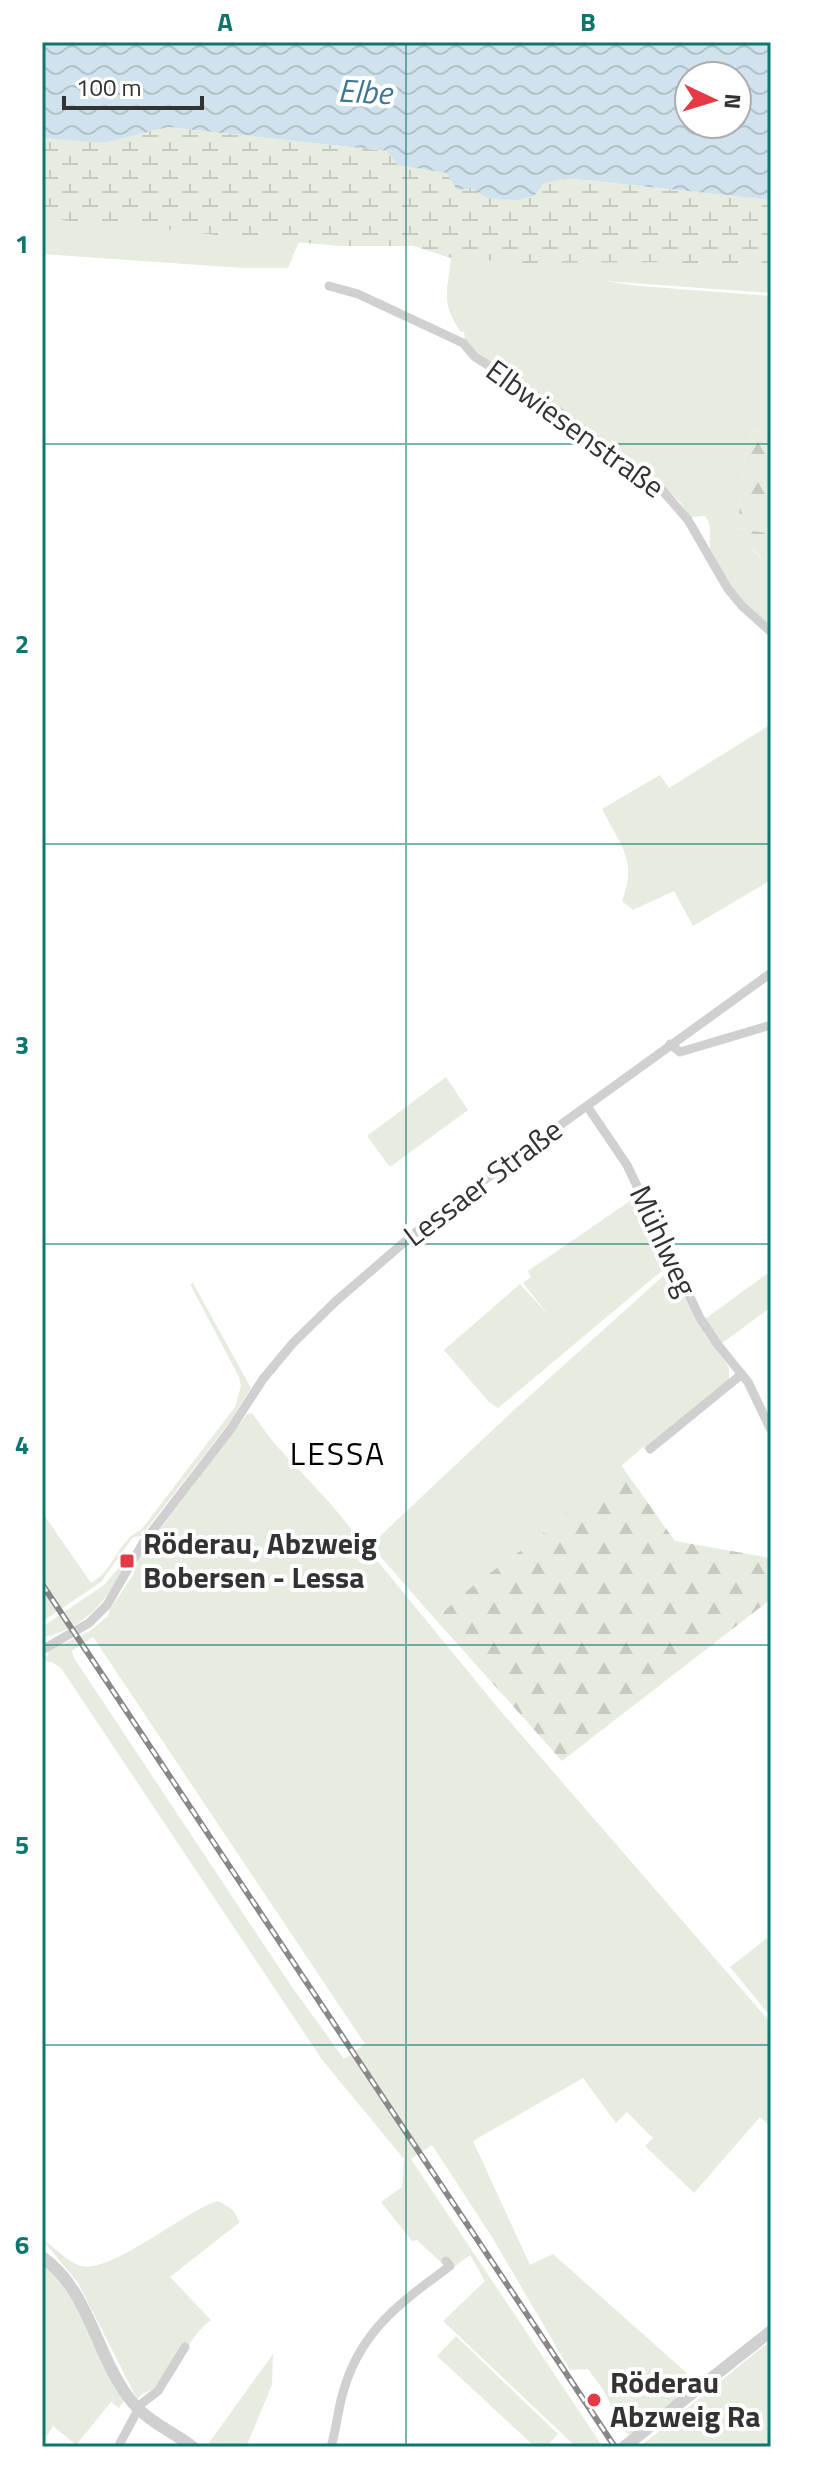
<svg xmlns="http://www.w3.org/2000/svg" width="813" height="2489" font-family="'Titillium Web',sans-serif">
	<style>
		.green { fill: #e6ecdf; fill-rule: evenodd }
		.forest { fill: url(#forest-firs) }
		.wetland { fill: url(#wetland-marsh) }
		.water { fill: url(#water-waves); fill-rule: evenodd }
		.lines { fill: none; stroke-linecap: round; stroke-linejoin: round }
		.minor { stroke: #d0d0d0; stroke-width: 9 }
		.tertiary { stroke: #d0d0d0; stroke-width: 12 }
		.rail-casing { stroke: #888; stroke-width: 6 }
		.rail { stroke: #fff; stroke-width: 3; stroke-dasharray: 9; stroke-linecap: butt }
		.grid { fill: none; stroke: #0f766e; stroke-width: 2; stroke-opacity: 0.55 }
		.poi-dot { fill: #e63946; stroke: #fff; stroke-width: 3 }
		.labels { text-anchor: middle; stroke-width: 8; stroke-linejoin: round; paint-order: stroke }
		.street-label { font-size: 30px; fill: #333; stroke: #fff }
		.poi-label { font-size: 30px; font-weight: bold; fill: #333; stroke: #fff; text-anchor: start }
		.water-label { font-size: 32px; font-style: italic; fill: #3f7597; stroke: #fff }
		.neighbourhood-label { font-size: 32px; letter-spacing: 2px; fill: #000; stroke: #fff }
		.neatline { fill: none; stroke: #0f766e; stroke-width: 3 }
		.grid-label { font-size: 26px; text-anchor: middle; font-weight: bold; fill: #0f766e }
	</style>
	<defs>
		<pattern id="forest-firs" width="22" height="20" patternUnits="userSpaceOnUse" patternTransform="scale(2)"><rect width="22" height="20" fill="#e6ecdf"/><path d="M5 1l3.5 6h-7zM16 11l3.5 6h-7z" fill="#c6cbc0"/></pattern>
		<pattern id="wetland-marsh" width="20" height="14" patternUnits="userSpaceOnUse" patternTransform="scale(2)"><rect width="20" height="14" fill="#e6ecdf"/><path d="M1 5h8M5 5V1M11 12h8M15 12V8" fill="none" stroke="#c6cbc0"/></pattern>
		<pattern id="water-waves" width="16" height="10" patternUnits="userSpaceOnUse" patternTransform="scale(2)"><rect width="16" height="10" fill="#cfe2ee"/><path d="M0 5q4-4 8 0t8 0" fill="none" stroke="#b2c2cd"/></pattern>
	</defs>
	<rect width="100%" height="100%" fill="#fff"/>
	<!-- green -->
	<path class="green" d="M42,138L398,165L771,200V293L603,281L640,286L771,296V436L753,428L745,458L739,513L771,519V537L768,533L736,528L735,540L748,544L761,559L771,553V630C749,607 722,584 711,553C707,540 714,528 705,516L690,517L680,502L665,488L472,352L465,340L464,332L460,331C440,302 448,291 451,258L414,246H343L299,242L288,268H243L42,254Z
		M771,724V880L693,926L674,891L633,910L622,901C638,860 620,845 602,809L660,775L669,788Z
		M446,1077L468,1110L390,1167L367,1136Z
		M640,1194L670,1264L498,1408L489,1402L444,1350L520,1284L549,1316L523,1283L531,1277L528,1271Z
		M672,1268L705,1334L729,1367V1382L645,1450L643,1447L534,1541L476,1583L435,1619L366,1540L380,1536L514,1410Z
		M771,1271V1307L721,1344L705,1319Z
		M193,1283L251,1388L226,1427L141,1536L133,1537L101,1582L42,1622V1564L45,1562L42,1558V1512L91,1583C114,1570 119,1539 141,1530L235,1407L241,1386L239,1377L190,1284Z
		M252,1413L274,1443L330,1503L498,1708L771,2023V2127L760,2117L694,2193L645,2146L653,2138L627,2112L616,2123L583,2078L473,2141L530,2265L553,2254L698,2383L643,2422L644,2425L630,2435C604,2418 618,2419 607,2397C603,2388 594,2378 588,2369L570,2370L492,2237L432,2145L411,2159L603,2447H576L443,2321L485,2281L470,2255L454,2267L447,2258L446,2267L417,2240L412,2241L381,2202L402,2187L404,2159L323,2061L61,1668L52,1662L42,1661V1657L48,1655V1651L90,1631L108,1616L110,1609L133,1575L139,1557L247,1414ZM93,1637L365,2044L344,2059L292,1987L74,1658L72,1651Z
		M122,1564L125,1566C104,1604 86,1627 42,1638V1627L104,1585Z
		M771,1935V2017L730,1967Z
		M218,2201L233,2210L240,2222L170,2277L211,2320C188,2337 180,2367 159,2385C152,2391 143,2392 137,2399L78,2283L42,2239C54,2247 65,2259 78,2265C107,2278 187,2209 218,2201Z
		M42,2264C82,2297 98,2356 124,2400L119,2408L111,2402L76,2445L53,2426L42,2445Z
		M456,2336L558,2434L546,2447H535L437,2356Z
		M771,2340V2447H644L642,2445Z
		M273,2354L272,2385L246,2447H206Z"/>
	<!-- forest -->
	<path class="forest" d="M753,428L771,436V519L767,525L739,513L745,458Z
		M735,528L768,533L771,537V555L762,559L748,544L735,540Z
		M621,1465L675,1541L771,1558V1599L562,1761L435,1619L476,1583L534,1541Z"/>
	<!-- wetland -->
	<path class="wetland" d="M168,127L387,151L398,165L447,173L488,198L518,200L534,196L543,184L564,178L771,200V269L672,262L526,263L451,258L414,246H343L232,237L99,221L82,223L42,217V138L104,143Z"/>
	<!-- water -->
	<path class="water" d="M42,42H771V200L565,178L543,184L534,196L518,200L488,198L471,188L457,190L447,173L398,165L387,151L168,127L104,143L42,138ZM689,76H737V124H689Z"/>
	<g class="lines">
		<!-- minor -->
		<path class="minor" d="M329,286L358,294L463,343L475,357L545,401L662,490L688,520L728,589L742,606L771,632
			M670,1044L680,1052L771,1025
			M587,1106L627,1165L700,1318L718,1345L748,1382L770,1428
			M650,1449L742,1374
			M42,1650L89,1623L107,1605L143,1543L230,1430L263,1379L293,1343L336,1301L437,1214L771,973
			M118,2447L141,2404L158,2391L185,2347
			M331,2447C337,2427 338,2406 345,2386C363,2328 404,2300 450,2266L446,2261"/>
		<!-- tertiary -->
		<path class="tertiary" d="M42,2257C91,2291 96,2359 133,2403C148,2421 174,2433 193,2447
			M624,2447L771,2331"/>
		<defs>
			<path id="rail" d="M42,1584L615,2447"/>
		</defs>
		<!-- rail casing -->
		<use href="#rail" class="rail-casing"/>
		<!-- rail -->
		<use href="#rail" class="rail"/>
	</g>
	<!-- grid -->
	<path class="grid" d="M406,42V2447M42,444H771M42,844H771M42,1244H771M42,1645H771M42,2045H771"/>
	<!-- markers -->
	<g class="poi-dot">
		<rect x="119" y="1553" width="16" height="16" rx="4"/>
		<circle cx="594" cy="2400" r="8"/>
	</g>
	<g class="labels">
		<!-- street labels -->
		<g class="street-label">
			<text transform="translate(575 429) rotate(36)" y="10">Elbwiesenstraße</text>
			<text transform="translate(483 1183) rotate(-37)" y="10">Lessaer Straße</text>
			<text transform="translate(663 1241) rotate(65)" y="10">Mühlweg</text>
		</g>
		<!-- poi labels -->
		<g class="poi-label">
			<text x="143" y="1554">Röderau, Abzweig<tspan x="143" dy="34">Bobersen - Lessa</tspan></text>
			<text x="610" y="2393">Röderau<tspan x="610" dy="34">Abzweig Ra</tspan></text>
		</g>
		<!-- water labels -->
		<g class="water-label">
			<text transform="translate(365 92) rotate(3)" y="11">Elbe</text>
		</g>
		<!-- neighbourhood labels -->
		<g class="neighbourhood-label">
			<text x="338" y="1465">LESSA</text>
		</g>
	</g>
	<!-- border -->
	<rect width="813" height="2489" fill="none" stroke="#ffffff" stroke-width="88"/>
	<!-- north arrow -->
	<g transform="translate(713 100) rotate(94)"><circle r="38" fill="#ffffff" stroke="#adadad" stroke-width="2"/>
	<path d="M0-6L14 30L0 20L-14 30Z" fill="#e63946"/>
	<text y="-12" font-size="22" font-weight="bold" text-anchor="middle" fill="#333333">N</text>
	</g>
	<!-- scale -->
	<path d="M64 96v12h138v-12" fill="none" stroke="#333333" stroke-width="4"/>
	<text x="76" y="96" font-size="24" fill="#333333" stroke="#ffffff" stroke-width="6" paint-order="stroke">100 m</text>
	<rect x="44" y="44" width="725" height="2401" class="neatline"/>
	<g class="grid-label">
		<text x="225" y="31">A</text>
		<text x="588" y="31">B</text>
		<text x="22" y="253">1</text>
		<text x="22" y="653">2</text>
		<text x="22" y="1054">3</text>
		<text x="22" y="1454">4</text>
		<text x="22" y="1854">5</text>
		<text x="22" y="2254">6</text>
	</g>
</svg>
